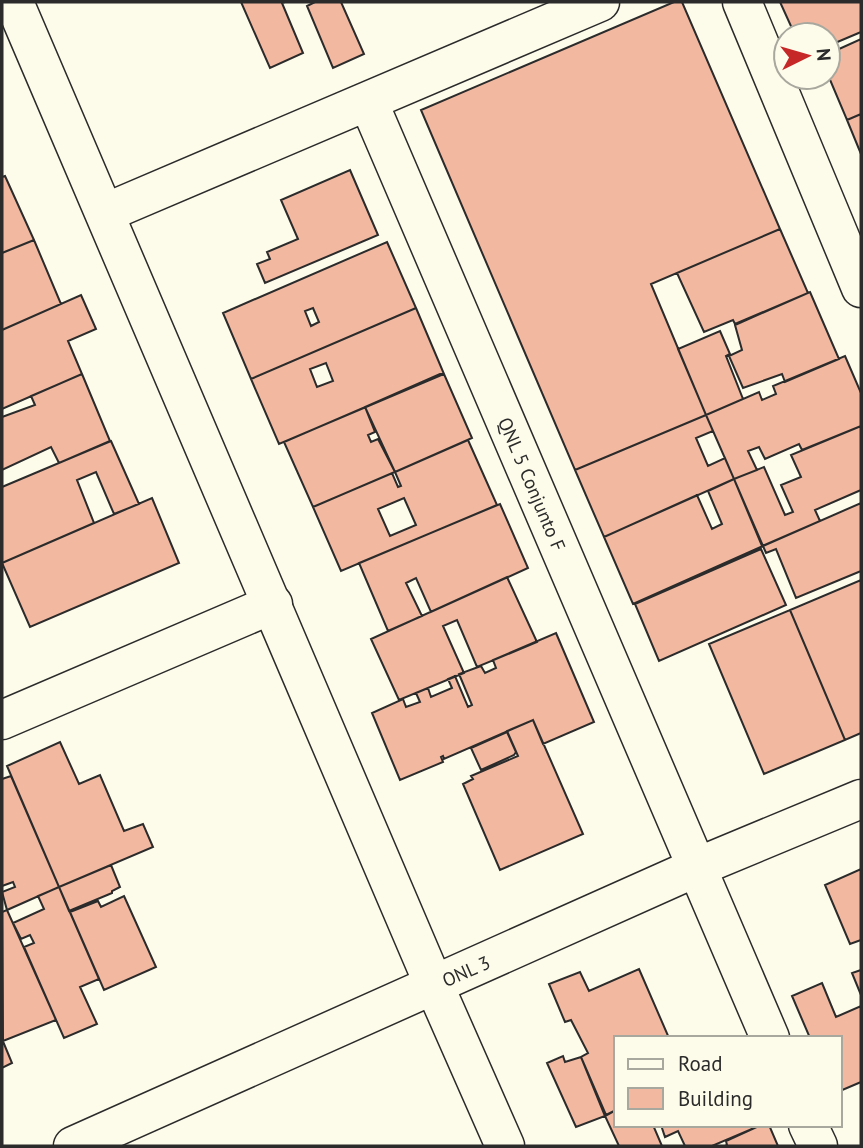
<svg xmlns="http://www.w3.org/2000/svg" width="863" height="1148" font-family="'PT Sans',sans-serif">
	<style>
		.building { fill: #f2b8a0; stroke: #2b2b2b; stroke-width: 2; fill-rule: evenodd }
		.lines { fill: none; stroke-linecap: round; stroke-linejoin: round }
		.minor-casing { stroke: #2b2b2b; stroke-width: 41 }
		.tertiary-casing { stroke: #2b2b2b; stroke-width: 41 }
		.minor { stroke: #fdfbea; stroke-width: 38 }
		.tertiary { stroke: #fdfbea; stroke-width: 38 }
		.labels { text-anchor: middle; stroke-width: 5; stroke-linejoin: round; paint-order: stroke }
		.street-label { font-size: 19px; fill: #2b2b2b; stroke: #fdfbea }
	</style>
	<rect width="100%" height="100%" fill="#fdfbea"/>
	<!-- building -->
	<path class="building" d="M241,2H285L282,3L303,53L270,68Z
		M315,2H341L364,54L333,68L307,6Z
		M674,2H682L780,229L651,284L706,415L575,470L421,110Z
		M780,2H861V32L828,46V35H795Z
		M861,39V114L847,120L828,75V54Z
		M861,114V154L847,120Z
		M350,170L378,235L265,283L257,264L270,259L267,252L298,239L281,200Z
		M5,176L34,240L2,253V177Z
		M780,229L808,293L735,324L733,320L704,332L677,273Z
		M34,240L61,304L2,330V253Z
		M387,242L416,308L251,379L223,313ZM313,308L319,322L311,326L305,311Z
		M810,292L839,359L785,382L782,374L743,388L729,356L742,350L735,325Z
		M81,295L96,329L68,341L82,374L2,409V330Z
		M416,308L444,374L279,444L251,379ZM326,363L333,381L317,387L310,369Z
		M720,331L730,354L726,356L743,399L706,415L678,349Z
		M845,356L861,393V426L802,450L799,444L765,459L759,447L748,451L757,470L734,479L706,415L759,392L762,400L776,394L773,386Z
		M82,374L110,441L59,463L51,447L2,470V417L35,405L31,396Z
		M440,374H444L472,438L395,472L365,407Z
		M365,407L375,432L368,435L371,442L378,439L395,472L313,507L284,442Z
		M706,415L713,431L696,438L708,466L725,458L734,479L604,537L575,470Z
		M861,426V490L815,510L820,521L762,546L734,479L764,467L785,515L793,512L781,485L801,477L791,455Z
		M468,440L497,505L341,571L313,507L392,473L398,487L401,486L395,472ZM404,498L416,525L390,536L378,509Z
		M111,441L139,504L114,514L96,472L77,480L94,523L2,563V487Z
		M734,479L763,546L633,604L604,537L697,495L712,529L722,524L708,491Z
		M152,498L179,563L30,627L2,563Z
		M861,503V571L796,598L776,549L766,553L763,546Z
		M500,504L528,568L431,612L416,578L406,583L422,616L388,631L359,563Z
		M761,549L786,605L659,661L635,604Z
		M507,577L537,642L477,667L457,620L443,626L464,673L399,700L371,639Z
		M861,580V733L845,740L790,610Z
		M790,610L845,740L764,774L709,644Z
		M556,633L594,722L543,744L533,720L444,759L443,756L441,757L443,762L400,780L372,713L403,699L406,707L420,702L416,693L428,688L431,697L452,688L448,679L455,676L468,707L472,705L459,674L481,666L485,673L496,668L493,660Z
		M533,720L583,834L500,870L463,784L473,779L471,776L518,756L507,731Z
		M507,732L516,752L514,755L481,770L471,748Z
		M60,742L79,784L100,775L124,831L143,824L153,847L59,887L7,766Z
		M11,776L59,887L7,910L2,892L15,887L13,882L2,886V779Z
		M111,865L120,887L112,891V893L69,911L59,887Z
		M861,869V940L850,944L825,885Z
		M59,887L99,979L80,987L97,1024L64,1038L24,947L34,943L30,935L21,939L13,923L44,909L38,896Z
		M124,896L156,967L104,990L70,912L98,901L101,907Z
		M7,910L56,1020L3,1041L2,912Z
		M639,969L669,1038H616V1110L606,1115L581,1057L588,1053L571,1020L565,1022L549,984L580,972L589,991Z
		M861,970V995L852,973Z
		M822,983L836,1017L861,1006V1082L840,1091V1038H810L792,996Z
		M2,1039L12,1063L2,1068Z
		M563,1056L565,1062L581,1057L605,1116L576,1127L547,1063Z
		M616,1110V1125H653L662,1146H619L605,1116Z
		M661,1125H751L752,1129L712,1146H685L678,1131L665,1137Z
		M761,1125H769L778,1146H725L727,1145L726,1141Z"/>
	<g class="lines">
		<defs>
			<path id="minor" d="M742,2L861,288
				M368,101L770,1038
				M105,213L600,2
				M2,720L273,604
				M808,1125L818,1146
				M73,1146L695,868L861,799"/>
			<path id="tertiary" d="M14,2L434,985L505,1146"/>
		</defs>
		<!-- minor casing -->
		<use href="#minor" class="minor-casing"/>
		<!-- tertiary casing -->
		<use href="#tertiary" class="tertiary-casing"/>
		<!-- minor -->
		<use href="#minor" class="minor"/>
		<!-- tertiary -->
		<use href="#tertiary" class="tertiary"/>
	</g>
	<g class="labels">
		<!-- street labels -->
		<g class="street-label">
			<text transform="translate(532 484) rotate(67)" y="7">QNL 5 Conjunto F</text>
			<text transform="translate(466 971) rotate(-24)" y="7">ONL 3</text>
		</g>
	</g>
	<!-- border -->
	<rect width="863" height="1148" fill="none" stroke="#2b2b2b" stroke-width="7"/>
	<!-- legend -->
	<rect x="614" y="1036" width="228" height="91" fill="#fdfbea" stroke="#a9a89e" stroke-width="2"/>
	<rect x="628" y="1059" width="35" height="10" fill="#fdfbea" stroke="#a9a89e" stroke-width="2"/>
	<text x="678" y="1071" font-size="21" fill="#2b2b2b">Road</text>
	<rect x="628" y="1088" width="35" height="21" fill="#f2b8a0" stroke="#a9a89e" stroke-width="2"/>
	<text x="678" y="1106" font-size="21" fill="#2b2b2b">Building</text>
	<!-- north arrow -->
	<g transform="translate(807 56) rotate(85)"><circle r="33" fill="#fdfbea" stroke="#a9a89e" stroke-width="2"/>
	<path d="M0-5L12 26L0 18L-12 26Z" fill="#c62828"/>
	<text y="-10" font-size="19" font-weight="bold" text-anchor="middle" fill="#2b2b2b">N</text>
	</g>
</svg>
